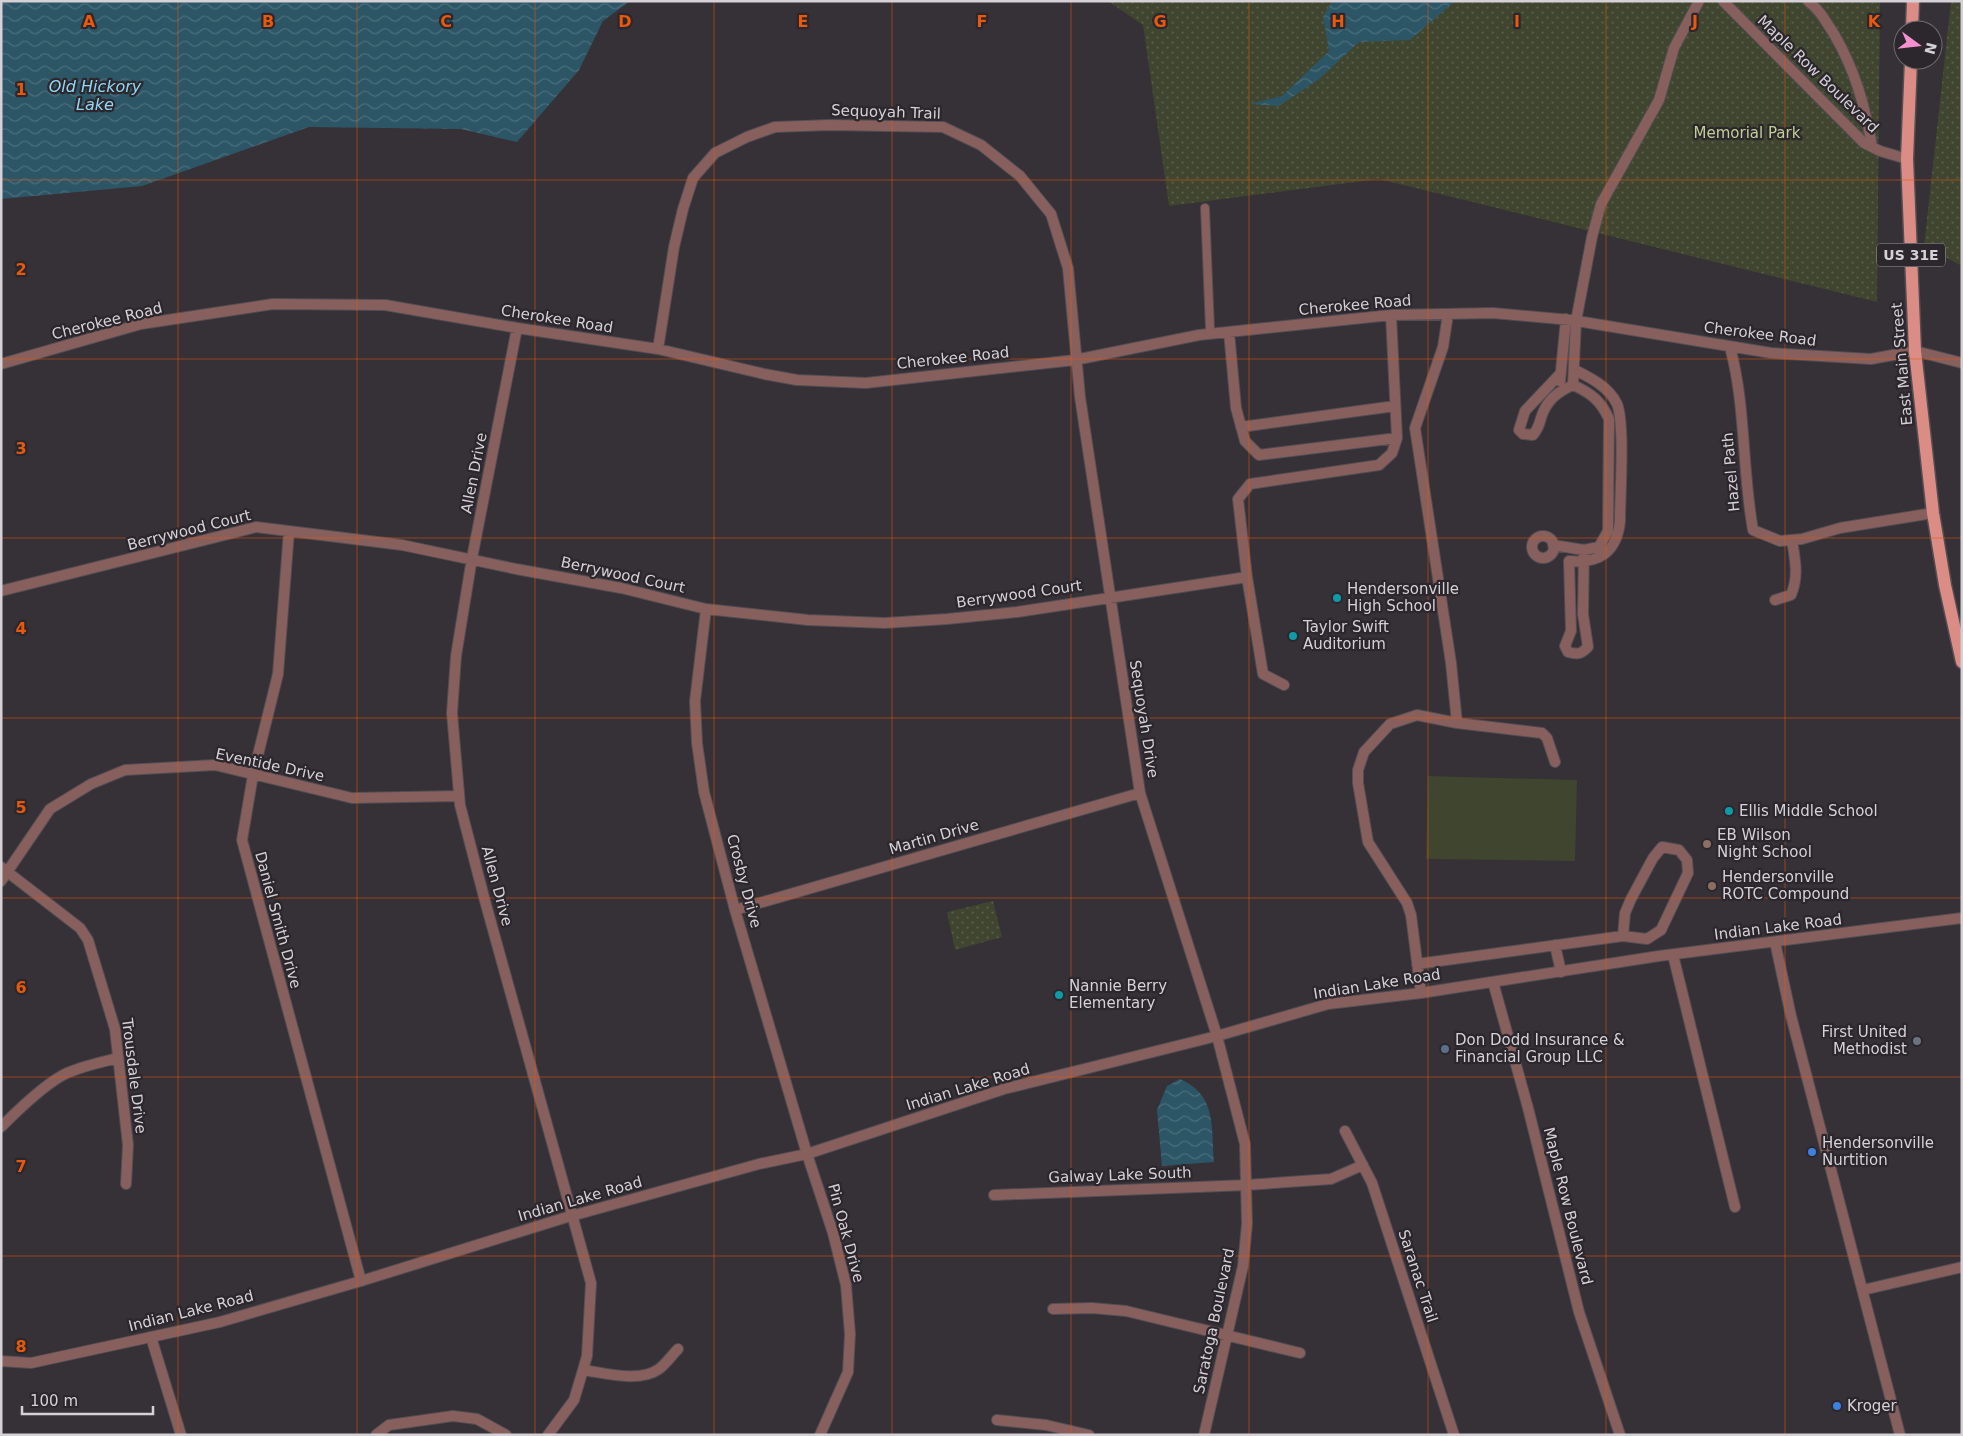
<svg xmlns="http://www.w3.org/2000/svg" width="1963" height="1436" font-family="'DejaVu Sans',sans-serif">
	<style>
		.grass { fill: #3f452e }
		.park { fill: url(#park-dots) }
		.water { fill: url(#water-waves) }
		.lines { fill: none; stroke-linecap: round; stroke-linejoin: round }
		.pedestrian-casing { stroke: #534d54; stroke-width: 10 }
		.minor-casing { stroke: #534d54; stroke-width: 12 }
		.tertiary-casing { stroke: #534d54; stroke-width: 12 }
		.primary-casing { stroke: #534d54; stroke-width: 15 }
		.pedestrian { stroke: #87605d; stroke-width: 8 }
		.minor { stroke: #87605d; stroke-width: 10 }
		.tertiary { stroke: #87605d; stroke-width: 10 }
		.primary { stroke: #da8c85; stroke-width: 12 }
		.grid { fill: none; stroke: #e8590c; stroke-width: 1; stroke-opacity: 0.55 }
		.culture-dot { fill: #0f9aa8; stroke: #2c262d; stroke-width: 2 }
		.education-dot { fill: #8d6e63; stroke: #2c262d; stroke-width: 2 }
		.worship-dot { fill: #6b7280; stroke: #2c262d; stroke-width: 2 }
		.service-dot { fill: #5c6f8a; stroke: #2c262d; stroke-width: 2 }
		.shop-dot { fill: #3f7fe0; stroke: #2c262d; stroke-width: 2 }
		.labels { text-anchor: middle; stroke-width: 4.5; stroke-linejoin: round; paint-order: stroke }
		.shield { fill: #2c262d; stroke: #a29ea3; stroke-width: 1 }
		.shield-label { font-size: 14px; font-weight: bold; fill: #d5d1d6 }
		.street-label { font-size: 15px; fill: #d5d1d6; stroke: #2c262d }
		.park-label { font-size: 15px; fill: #c0d193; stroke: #2c262d }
		.poi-label { font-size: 15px; fill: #d5d1d6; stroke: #2c262d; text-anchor: start }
		.water-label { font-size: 16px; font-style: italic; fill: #90d8f6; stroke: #2c262d }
		.grid-label { font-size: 16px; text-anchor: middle; font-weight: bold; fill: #e8590c; stroke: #2c262d; stroke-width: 4.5; stroke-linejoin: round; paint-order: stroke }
	</style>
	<defs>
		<pattern id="park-dots" width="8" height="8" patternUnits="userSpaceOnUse" patternTransform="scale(1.25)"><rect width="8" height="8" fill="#3f452e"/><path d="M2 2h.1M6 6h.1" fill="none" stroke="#5a5f4c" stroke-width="1.8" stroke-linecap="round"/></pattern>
		<pattern id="water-waves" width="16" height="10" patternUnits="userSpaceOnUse" patternTransform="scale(1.25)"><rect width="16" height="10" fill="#2c5666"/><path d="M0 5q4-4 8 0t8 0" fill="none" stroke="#4a6d7b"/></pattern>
	</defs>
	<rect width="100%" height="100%" fill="#363037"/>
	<!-- grass -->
	<path class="grass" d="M1428,776L1577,780L1575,861L1426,859Z"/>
	<!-- park -->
	<path class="park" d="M1108,1H1880L1877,302L1379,179L1169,206L1143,25Z
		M1951,1H1962V266L1924,246Z
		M993,901L1002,937L955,950L947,912Z"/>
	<!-- water -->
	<path class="water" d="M1,1H630L603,21L579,70L517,142L461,129L309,127L142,186L1,199Z
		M1332,1H1455L1410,40L1359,42L1319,79L1279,106L1250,104L1282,96L1329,51L1323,17Z
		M1180,1079C1217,1095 1211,1127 1214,1162L1162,1166L1157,1110L1167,1086Z"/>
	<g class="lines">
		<defs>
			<path id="pedestrian" d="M1205,208L1210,329"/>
			<path id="minor" d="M1723,1L1864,143L1880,151L1907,159
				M1808,1C1820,10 1826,22 1834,34C1855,70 1865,106 1872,146
				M1448,314L1443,347L1415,428L1451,663L1457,723
				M517,328L472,558L456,656L452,713L460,805L485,901L591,1283L587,1356L583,1370L574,1400L548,1435
				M1229,332L1236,408L1245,441L1259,455L1397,438
				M1730,347C1746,406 1742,470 1753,530L1780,541L1802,539L1840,528L1933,513
				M658,349L674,247L683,209L693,178L715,153L747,137L775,127L830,125L943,127L981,145L1020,176L1051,214L1068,268L1080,397L1140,793L1217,1036L1245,1144L1247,1224L1243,1266L1204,1435
				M1,364L141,324L273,304L385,305L517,328L658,349L764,374L797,380L866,383L1075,360L1199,335L1391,315L1493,313L1571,320L1771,353L1871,359L1915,351L1962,363
				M1575,370C1591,378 1609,387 1617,404C1625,423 1620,496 1620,521C1617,552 1599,564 1569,561L1571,631L1565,646L1568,652C1578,655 1581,654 1588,647L1583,614L1584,550
				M1560,374L1525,411L1519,430L1523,434L1533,435C1538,429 1539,425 1541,418C1546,401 1557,392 1573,385
				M1560,381L1566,319
				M1573,385L1576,321L1592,237L1601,204L1659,100L1674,48L1699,1
				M1241,427L1395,406
				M289,531L278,674L253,775L242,840L361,1281
				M1532 547a11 11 0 1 1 22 0a11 11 0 1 1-22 0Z
				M1553,545L1584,550L1599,547L1608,531L1609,419C1601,401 1591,393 1573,385
				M1,591L256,527L402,545L516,569L621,588L706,609L808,620L885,623L947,619L1017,612L1247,577
				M1775,600L1791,595C1799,576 1795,560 1792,540
				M706,609L695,701L697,743L704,792L735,910L807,1154L833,1233L846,1285L850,1334L848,1372L820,1435
				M1284,685L1263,674L1247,577L1238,499L1250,484L1379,465L1392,453L1397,438L1391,315
				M1,867L80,928L88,940L115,1029L128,1145L126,1184
				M1,881L50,809L91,784L125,770L215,765L352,798L459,796
				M735,910L1140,793
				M1775,942L1791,1016L1900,1435
				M1555,945L1561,972
				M1673,955L1735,1207
				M1417,964L1623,936L1647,939L1661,930L1688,873L1687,860L1679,850L1662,847L1653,858L1631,899L1625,913L1623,936
				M1493,982L1528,1108L1579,1312L1620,1435
				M1421,993L1411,915L1407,903L1368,842L1358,783V770L1364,752L1390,724L1417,715L1457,723L1542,733L1547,738L1555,762
				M1,1127C17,1111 47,1082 67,1073C83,1066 101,1062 118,1058
				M1345,1131L1372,1183L1454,1435
				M994,1195L1247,1185L1331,1179L1363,1165
				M1863,1290L1962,1267
				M1053,1309L1092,1308L1126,1311L1300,1353
				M151,1337L181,1435
				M583,1370C605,1373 639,1383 659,1369C666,1364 672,1355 678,1349
				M997,1420L1046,1425L1089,1435
				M376,1435L389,1425L453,1416L477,1419L506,1435"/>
			<path id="tertiary" d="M1,1361L31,1363L220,1322L361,1281L564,1218L759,1164L807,1154L1004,1089L1217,1036L1328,1004L1421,993L1659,956L1962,918"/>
			<path id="primary" d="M1912,30L1913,1
				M1911,60L1907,159L1915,351L1933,513L1945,585L1962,662"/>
		</defs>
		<!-- pedestrian casing -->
		<use href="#pedestrian" class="pedestrian-casing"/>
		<!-- minor casing -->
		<use href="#minor" class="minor-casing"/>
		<!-- tertiary casing -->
		<use href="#tertiary" class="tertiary-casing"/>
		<!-- primary casing -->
		<use href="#primary" class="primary-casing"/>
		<!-- pedestrian -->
		<use href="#pedestrian" class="pedestrian"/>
		<!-- minor -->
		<use href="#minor" class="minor"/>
		<!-- tertiary -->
		<use href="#tertiary" class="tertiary"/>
		<!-- primary -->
		<use href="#primary" class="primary"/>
	</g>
	<!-- grid -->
	<path class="grid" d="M178,1V1435M357,1V1435M535,1V1435M714,1V1435M892,1V1435M1071,1V1435M1249,1V1435M1428,1V1435M1606,1V1435M1785,1V1435M1,180H1962M1,359H1962M1,538H1962M1,718H1962M1,898H1962M1,1077H1962M1,1256H1962"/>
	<!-- markers -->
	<g class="culture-dot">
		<circle cx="1337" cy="598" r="5"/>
		<circle cx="1293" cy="636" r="5"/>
		<circle cx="1729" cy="811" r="5"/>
		<circle cx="1059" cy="995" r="5"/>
	</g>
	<g class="education-dot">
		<circle cx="1707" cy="844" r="5"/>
		<circle cx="1712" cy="886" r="5"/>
	</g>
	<circle class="worship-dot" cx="1917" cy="1041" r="5"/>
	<circle class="service-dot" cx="1445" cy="1049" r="5"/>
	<g class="shop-dot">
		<circle cx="1812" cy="1152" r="5"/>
		<circle cx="1837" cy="1406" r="5"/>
	</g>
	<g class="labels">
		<!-- shield labels -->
		<rect class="shield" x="1877" y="243.5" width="68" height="23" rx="4"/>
		<g class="shield-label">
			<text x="1911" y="260">US 31E</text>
		</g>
		<!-- street labels -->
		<g class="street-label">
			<text transform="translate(1818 74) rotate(44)" y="5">Maple Row Boulevard</text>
			<text transform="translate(886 112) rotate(2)" y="5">Sequoyah Trail</text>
			<text transform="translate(1355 305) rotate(-5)" y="5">Cherokee Road</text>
			<text transform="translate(557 319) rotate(9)" y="5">Cherokee Road</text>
			<text transform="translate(107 321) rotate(-14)" y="5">Cherokee Road</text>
			<text transform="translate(1760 334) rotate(7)" y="5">Cherokee Road</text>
			<text transform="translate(953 358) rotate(-6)" y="5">Cherokee Road</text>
			<text transform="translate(1902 364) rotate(-95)" y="5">East Main Street</text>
			<text transform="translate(1731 472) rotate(-95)" y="5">Hazel Path</text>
			<text transform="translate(474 473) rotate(-79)" y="5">Allen Drive</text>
			<text transform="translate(189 530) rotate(-14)" y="5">Berrywood Court</text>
			<text transform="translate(623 575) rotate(12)" y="5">Berrywood Court</text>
			<text transform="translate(1019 594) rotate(-8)" y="5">Berrywood Court</text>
			<text transform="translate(1144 719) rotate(81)" y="5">Sequoyah Drive</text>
			<text transform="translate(270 765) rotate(12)" y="5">Eventide Drive</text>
			<text transform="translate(934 837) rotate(-16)" y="5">Martin Drive</text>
			<text transform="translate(744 881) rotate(75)" y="5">Crosby Drive</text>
			<text transform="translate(497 886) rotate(75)" y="5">Allen Drive</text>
			<text transform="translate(278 920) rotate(75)" y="5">Daniel Smith Drive</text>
			<text transform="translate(1778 927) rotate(-7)" y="5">Indian Lake Road</text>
			<text transform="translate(1377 984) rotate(-9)" y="5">Indian Lake Road</text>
			<text transform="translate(134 1076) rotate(83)" y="5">Trousdale Drive</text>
			<text transform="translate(968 1087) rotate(-17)" y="5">Indian Lake Road</text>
			<text transform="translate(1120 1175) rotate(-2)" y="5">Galway Lake South</text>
			<text transform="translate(580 1199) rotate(-16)" y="5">Indian Lake Road</text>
			<text transform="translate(1568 1206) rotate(76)" y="5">Maple Row Boulevard</text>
			<text transform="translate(846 1233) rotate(75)" y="5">Pin Oak Drive</text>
			<text transform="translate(1418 1276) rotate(72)" y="5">Saranac Trail</text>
			<text transform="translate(191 1311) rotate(-14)" y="5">Indian Lake Road</text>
			<text transform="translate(1214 1321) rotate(-78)" y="5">Saratoga Boulevard</text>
		</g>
		<!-- park labels -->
		<g class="park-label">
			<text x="1747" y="138">Memorial Park</text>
		</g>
		<!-- poi labels -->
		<g class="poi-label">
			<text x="1347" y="594">Hendersonville<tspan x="1347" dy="17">High School</tspan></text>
			<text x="1303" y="632">Taylor Swift<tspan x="1303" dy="17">Auditorium</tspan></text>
			<text x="1739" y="816">Ellis Middle School</text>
			<text x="1717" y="840">EB Wilson<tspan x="1717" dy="17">Night School</tspan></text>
			<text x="1722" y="882">Hendersonville<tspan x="1722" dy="17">ROTC Compound</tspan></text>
			<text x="1069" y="991">Nannie Berry<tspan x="1069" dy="17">Elementary</tspan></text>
			<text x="1907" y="1037" text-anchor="end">First United<tspan x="1907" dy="17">Methodist</tspan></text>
			<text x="1455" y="1045">Don Dodd Insurance &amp;<tspan x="1455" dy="17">Financial Group LLC</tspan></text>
			<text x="1822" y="1148">Hendersonville<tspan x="1822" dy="17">Nurtition</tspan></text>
			<text x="1847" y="1411">Kroger</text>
		</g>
		<!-- water labels -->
		<g class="water-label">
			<text x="95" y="92">Old Hickory<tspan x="95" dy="18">Lake</tspan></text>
		</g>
	</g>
	<g class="grid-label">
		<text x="89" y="27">A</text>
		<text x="268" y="27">B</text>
		<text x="446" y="27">C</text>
		<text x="625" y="27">D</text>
		<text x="803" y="27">E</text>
		<text x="982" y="27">F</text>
		<text x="1160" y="27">G</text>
		<text x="1338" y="27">H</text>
		<text x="1517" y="27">I</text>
		<text x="1695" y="27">J</text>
		<text x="1874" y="27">K</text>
		<text x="21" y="95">1</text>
		<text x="21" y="275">2</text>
		<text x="21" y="454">3</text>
		<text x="21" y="634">4</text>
		<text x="21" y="813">5</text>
		<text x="21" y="993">6</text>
		<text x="21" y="1172">7</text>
		<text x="21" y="1352">8</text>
	</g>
	<!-- border -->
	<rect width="1963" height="1436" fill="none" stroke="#d5d1d6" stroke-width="5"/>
	<!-- north arrow -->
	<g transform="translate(1918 45) rotate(105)"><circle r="24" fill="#2c262d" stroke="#706a71"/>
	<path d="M0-4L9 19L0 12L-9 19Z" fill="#f690cf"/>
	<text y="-8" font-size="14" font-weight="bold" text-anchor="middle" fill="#d5d1d6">N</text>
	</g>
	<!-- scale -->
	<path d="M22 1406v8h131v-8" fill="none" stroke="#d5d1d6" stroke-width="2.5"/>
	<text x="30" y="1406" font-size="15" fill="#d5d1d6" stroke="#2c262d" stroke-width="4" paint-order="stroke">100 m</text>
</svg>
